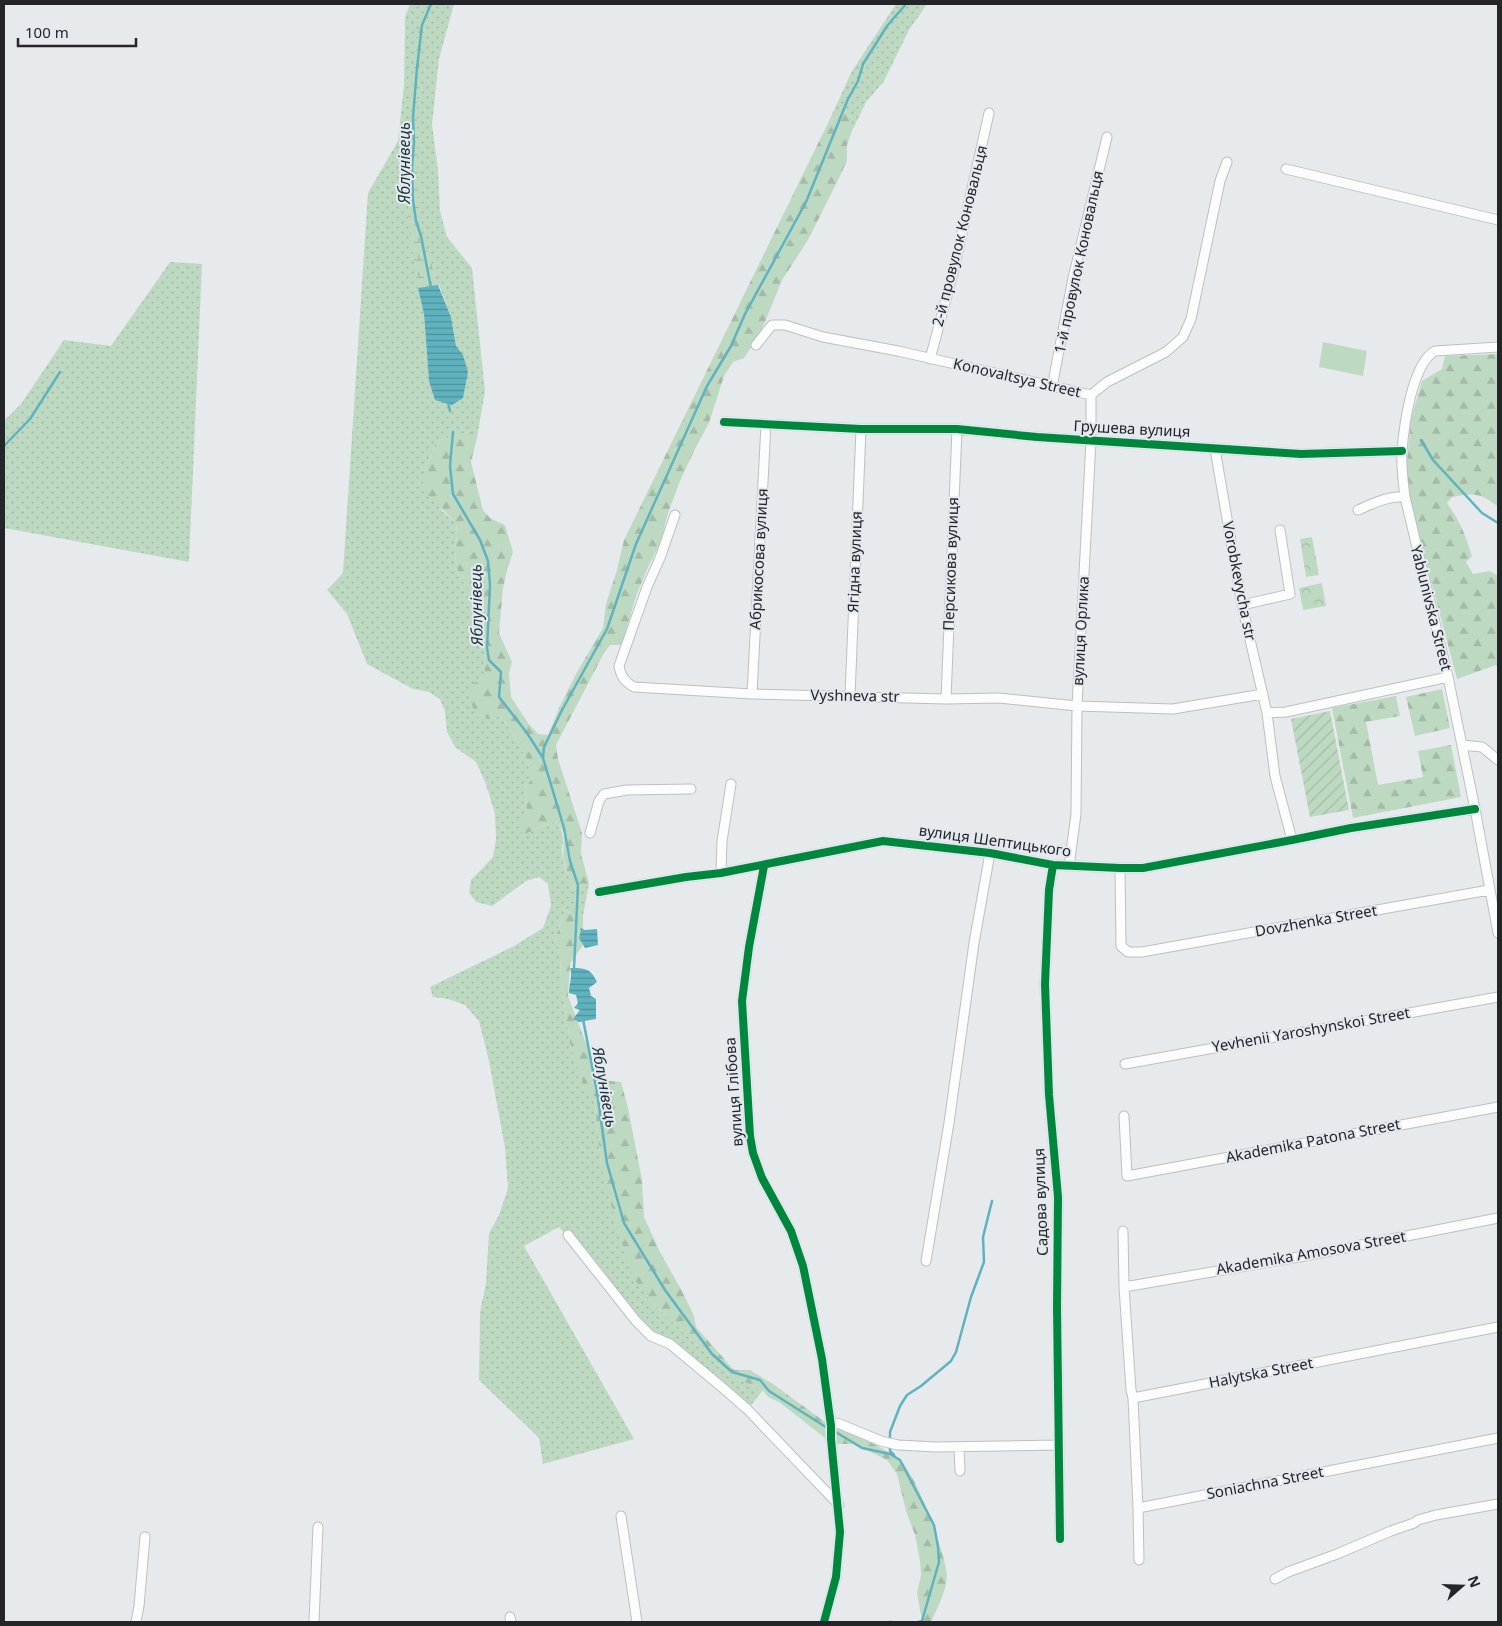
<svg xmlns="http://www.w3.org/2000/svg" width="1502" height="1626" font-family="'Noto Sans',sans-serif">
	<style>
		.grass { fill: url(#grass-dots); fill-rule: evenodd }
		.forest { fill: url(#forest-firs) }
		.wetland { fill: url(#wetland-marsh) }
		.park { fill: url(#park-crowns) }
		.garden { fill: url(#garden-furrows) }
		.pitch { fill: #bed9c2 }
		.water { fill: url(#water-rules) }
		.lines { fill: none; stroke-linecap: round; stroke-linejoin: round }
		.stream { stroke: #5eb3bf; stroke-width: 2.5 }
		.minor-casing { stroke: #bdbfc2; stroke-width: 11 }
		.minor { stroke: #fbfcfc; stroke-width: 9 }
		.cycleway-casing { stroke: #e4e9f0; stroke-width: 11 }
		.cycleway { stroke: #00873e; stroke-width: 8 }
		.labels { text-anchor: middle; stroke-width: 4; stroke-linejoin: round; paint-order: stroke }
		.street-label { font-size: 15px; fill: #242528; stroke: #e4e9f0 }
		.water-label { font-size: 16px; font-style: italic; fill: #1b3337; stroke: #e4e9f0 }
	</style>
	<defs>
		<pattern id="grass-dots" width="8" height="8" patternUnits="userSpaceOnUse" patternTransform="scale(1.25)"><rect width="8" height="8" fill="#bed9c2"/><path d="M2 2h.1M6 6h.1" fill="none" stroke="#a3baa7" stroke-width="1.8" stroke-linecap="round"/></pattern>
		<pattern id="forest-firs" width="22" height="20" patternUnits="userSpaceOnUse" patternTransform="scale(1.25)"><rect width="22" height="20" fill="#bed9c2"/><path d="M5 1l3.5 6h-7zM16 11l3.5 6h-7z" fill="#a3baa7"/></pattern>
		<pattern id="wetland-marsh" width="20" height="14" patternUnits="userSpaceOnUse" patternTransform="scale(1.25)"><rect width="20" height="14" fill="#bed9c2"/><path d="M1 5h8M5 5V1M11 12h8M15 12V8" fill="none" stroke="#a3baa7"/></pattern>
		<pattern id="park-crowns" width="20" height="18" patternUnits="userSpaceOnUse" patternTransform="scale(1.25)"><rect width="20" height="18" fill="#bed9c2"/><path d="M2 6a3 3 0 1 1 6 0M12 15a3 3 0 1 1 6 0" fill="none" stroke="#a3baa7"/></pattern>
		<pattern id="garden-furrows" width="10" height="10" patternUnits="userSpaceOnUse" patternTransform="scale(1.25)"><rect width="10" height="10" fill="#bed9c2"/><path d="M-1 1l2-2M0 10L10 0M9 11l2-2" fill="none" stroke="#a3baa7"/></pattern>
		<pattern id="water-rules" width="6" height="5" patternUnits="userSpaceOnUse" patternTransform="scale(1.25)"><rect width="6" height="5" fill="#5eb3bf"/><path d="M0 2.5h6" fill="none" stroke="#4d919b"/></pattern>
	</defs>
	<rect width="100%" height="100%" fill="#e7eaed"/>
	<!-- grass -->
	<path class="grass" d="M410,4H454L439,59L432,124L438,170L440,211L447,237L472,268L485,391L477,438L471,431L437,441L424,472L442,511L456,523L457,534L455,551L456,563L460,578L482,605L487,623L484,668L487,678L490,719L501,716C514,736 527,754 532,778L525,788L527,810L523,835L556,821C569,841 559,842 563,860C565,870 570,879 574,887L589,883L583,916L565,910L556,935L560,953L561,982L571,1049L594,1097L601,1164L649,1300L730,1376L763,1390L745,1413L670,1348L644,1336L589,1261L559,1227L524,1246L634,1439L543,1464L539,1438L479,1380L480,1312L486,1283L489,1233L499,1215L508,1188L505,1148L489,1061L479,1021L465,1005L448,999L433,997L430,987L514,946L543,928L551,906L548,884L539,877L526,881L492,906L476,902L469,893L471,880L493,857L496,839L495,814L486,784L476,762L455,747L447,732L445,712L440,699L429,692L413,689L367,664L347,614L327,590L343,573L368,193L398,141L404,85L405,17ZM439,285L451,317L456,346L429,381L424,314L418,288Z
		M896,4H927L909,30L884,81L866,102L852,131V119L844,110L828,123L852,71Z
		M170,262L202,264L189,562L4,528V421L21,404L64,340L111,346Z"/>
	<!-- forest -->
	<path class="forest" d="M844,110L852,119V131L847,145V161L838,180L808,240L782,280L761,332L744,358L733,362L724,376L709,423L695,449L680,481L668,513L660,544L649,565L636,596L622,645H610L604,653L556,745L558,759L582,833L581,854L589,883L574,887L569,878L563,859L564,833L556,821L523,835L520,818L527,810L525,788L532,778C527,754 514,736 501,716L490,719L475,717L468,685L487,678L484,668L487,623L482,605L460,578L456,563L455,551L457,534L456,523L425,492L422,482L424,472L437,441L471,431L477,438L471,462L483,510L490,518L505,525L513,552L507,571L503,588L499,633L512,662L509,674L511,697L528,723L538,734L548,735L560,706L577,672L603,628L606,604L617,570L624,540L828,123Z
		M1498,354V507C1480,492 1474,493 1452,497L1447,503C1459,519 1466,536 1472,556L1466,562L1473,574L1490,571L1498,576V668L1496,665L1457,679L1405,482L1411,419L1422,381L1442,369L1445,356Z
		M1442,689L1450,728L1415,736L1406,697Z
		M1396,696L1400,716L1366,722L1378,785L1423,777L1418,751L1451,745L1461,797L1353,818L1332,708Z
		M565,910L583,916V945L570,964L568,996L600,1080L621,1082L628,1108L642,1180L644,1217L660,1252L682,1291L694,1316L696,1327L734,1370H750L773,1384L825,1422V1438L779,1402L768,1397L763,1390L730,1376L649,1300L633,1277L616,1224L601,1164L594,1097L587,1094L571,1049L561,982L560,953L556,936Z
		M837,1428C858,1437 881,1446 899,1459C916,1472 945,1553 947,1575C947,1591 937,1608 931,1622H918L922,1621L917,1593L921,1575L920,1561L915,1535L906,1511L897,1474L887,1460L854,1444H837Z"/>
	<!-- wetland -->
	<path class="wetland" d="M420,19L425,24L417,88L418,220L438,285L418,288L408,222L411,90Z"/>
	<!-- park -->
	<path class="park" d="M1312,537L1319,575L1306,577L1300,539Z
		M1322,583L1326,606L1303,610L1299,588Z"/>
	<!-- garden -->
	<path class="garden" d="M1330,711L1349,810L1310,817L1291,719Z"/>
	<!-- pitch -->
	<path class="pitch" d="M1323,342L1367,351L1363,376L1319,367Z"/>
	<!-- water -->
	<path class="water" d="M438,285L451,317L456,346L463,355L468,372L463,398L452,405L435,400L429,381L424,314L418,288Z
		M580,928L585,930L597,929L598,945L585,948L579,938L581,931Z
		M570,968C584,968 591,968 597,982L589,988L591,996L596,999V1019L579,1022L573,1019L580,1010L574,1008L578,1003L576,995L569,993C569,983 573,977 570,968Z"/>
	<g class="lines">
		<!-- stream -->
		<path class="stream" d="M431,4L422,25L417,68L413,117L414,143L412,167L413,200L416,221L421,236L431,288
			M448,402L450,411
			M453,432L450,466L453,494L480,540L488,561L490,585L487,648L489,660L501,672L499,697L527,733L543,758L564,828L570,861L578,885L574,969
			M1421,440L1433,460L1482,513L1498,523
			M4,446L30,419L60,372
			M543,758L544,747L562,710L607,629L636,544L707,386L731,346L745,314L806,202L848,99L858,81L863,64L887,26L906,4
			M583,1019L597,1092L607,1163L624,1223L665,1290L712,1354L732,1372L760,1380L769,1391L829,1429
			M834,1431L862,1448L890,1454L900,1460L934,1525L938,1547L939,1562L922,1621L918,1622
			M894,1455L890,1451V1432L900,1406L907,1395L921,1386L951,1361L956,1352L971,1297L984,1262L983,1237L992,1201
			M889,1622H892"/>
		<defs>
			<path id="minor" d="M1286,169L1498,220
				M756,345L772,325H785L823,337L898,351L1091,395
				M1498,347L1435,351C1412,364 1404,425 1402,451C1401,466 1403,482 1405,497L1448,677L1475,809L1498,933
				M930,359L954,269L989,113
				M1052,387L1073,278L1107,137
				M1091,395L1107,382L1166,352L1183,337L1191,319L1220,181L1227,162
				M724,422L861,429H957L1037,437L1301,454L1402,451
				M1215,449L1242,605L1267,713L1275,776L1292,840
				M1358,510C1372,504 1390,495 1405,497
				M675,515L660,558L647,587L619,666C621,677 625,682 634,687L752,694L946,699L999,698L1077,706L1173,709L1263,694
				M1242,605L1290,594L1280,530
				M752,694L766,424
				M850,696L861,429
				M946,699L957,429
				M1267,713L1286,712L1448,677
				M1462,745L1482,747L1498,760
				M590,833L599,801L604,794L627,790L691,789
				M1053,865L1049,890L1045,984L1049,1095L1058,1197L1057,1308L1060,1539
				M764,866L749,947L742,1001L750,1136L753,1153L762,1178L791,1231L803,1266L822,1359L831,1426V1439L840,1532L836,1577L824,1622
				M1069,866L1076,814L1077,706L1091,441V395
				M1120,868L1121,946L1128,952H1142L1489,890
				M721,873L722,841L731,784
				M599,892L686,877L721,873L883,841L990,853L1053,865L1120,868H1143L1292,840L1351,828L1475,809
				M1125,1064L1498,997
				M1124,1116L1127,1176L1498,1107
				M1123,1231L1124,1287L1131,1390L1133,1398L1498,1327
				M568,1235L636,1321L651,1336L670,1344L724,1389L747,1409L839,1505
				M926,1261L949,1123L974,943L990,853
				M1124,1287L1305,1256L1498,1218
				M1133,1398L1138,1508L1498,1438
				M831,1422L840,1424L881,1441L898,1445L936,1447L1059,1445
				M959,1447L960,1471
				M1138,1508L1139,1560
				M621,1516L637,1622
				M1275,1579L1288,1572L1337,1554L1391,1531L1414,1523L1418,1520L1436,1515L1498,1504
				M510,1617L511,1622
				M136,1622L139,1606L145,1537
				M314,1622L318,1527"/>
		</defs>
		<!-- minor casing -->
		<use href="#minor" class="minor-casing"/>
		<!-- minor -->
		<use href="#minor" class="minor"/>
		<defs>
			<path id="cycleway" d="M724,422L861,429H957L1037,437L1301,454L1402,451
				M1053,865L1049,890L1045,984L1049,1095L1058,1197L1057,1308L1060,1539
				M764,866L749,947L742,1001L750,1136L753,1153L762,1178L791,1231L803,1266L822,1359L831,1426V1439L840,1532L836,1577L824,1622
				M599,892L686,877L721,873L883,841L990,853L1053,865L1120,868H1143L1292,840L1351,828L1475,809"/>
		</defs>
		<!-- cycleway casing -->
		<use href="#cycleway" class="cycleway-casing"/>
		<!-- cycleway -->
		<use href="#cycleway" class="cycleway"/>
	</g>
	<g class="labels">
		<!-- street labels -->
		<g class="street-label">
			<text transform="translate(960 236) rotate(-76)" y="5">2-й провулок Коновальця</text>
			<text transform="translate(1079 262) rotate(-78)" y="5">1-й провулок Коновальця</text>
			<text transform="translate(1017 378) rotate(13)" y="5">Konovaltsya Street</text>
			<text transform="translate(1132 429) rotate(3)" y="5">Грушева вулиця</text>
			<text transform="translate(759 559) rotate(-87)" y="5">Абрикосова вулиця</text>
			<text transform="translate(855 562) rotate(-88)" y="5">Ягідна вулиця</text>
			<text transform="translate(951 564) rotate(-88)" y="5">Персикова вулиця</text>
			<text transform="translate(1239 581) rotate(79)" y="5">Vorobkevycha str</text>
			<text transform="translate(1431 608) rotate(76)" y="5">Yablunivska Street</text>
			<text transform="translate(1081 631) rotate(-87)" y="5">вулиця Орлика</text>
			<text transform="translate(855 696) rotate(1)" y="5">Vyshneva str</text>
			<text transform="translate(995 841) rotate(8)" y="5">вулиця Шептицького</text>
			<text transform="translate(1316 921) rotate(-10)" y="5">Dovzhenka Street</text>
			<text transform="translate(1311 1030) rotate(-10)" y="5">Yevhenii Yaroshynskoi Street</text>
			<text transform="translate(734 1092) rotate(-94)" y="5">вулиця Глібова</text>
			<text transform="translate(1313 1141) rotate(-11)" y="5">Akademika Patona Street</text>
			<text transform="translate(1041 1202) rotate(-92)" y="5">Садова вулиця</text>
			<text transform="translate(1311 1253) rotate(-10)" y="5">Akademika Amosova Street</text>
			<text transform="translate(1261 1373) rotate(-11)" y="5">Halytska Street</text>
			<text transform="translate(1265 1483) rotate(-11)" y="5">Soniachna Street</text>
		</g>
		<!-- water labels -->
		<g class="water-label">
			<text transform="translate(404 163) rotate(-90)" y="6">Яблунівець</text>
			<text transform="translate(476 605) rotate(-91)" y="6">Яблунівець</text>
			<text transform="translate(605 1087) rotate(80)" y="6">Яблунівець</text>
		</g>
	</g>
	<!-- border -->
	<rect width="1502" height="1626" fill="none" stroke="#242528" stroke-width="10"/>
	<!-- north arrow -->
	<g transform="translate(1462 1586) rotate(70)" stroke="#e4e9f0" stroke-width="4" paint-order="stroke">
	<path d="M0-4L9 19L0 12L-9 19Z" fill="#242528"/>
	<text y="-8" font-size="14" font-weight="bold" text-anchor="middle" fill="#242528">N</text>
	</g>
	<!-- scale -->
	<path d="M18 38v8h118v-8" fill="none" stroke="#242528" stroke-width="2.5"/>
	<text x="25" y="38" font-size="15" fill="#242528" stroke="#e4e9f0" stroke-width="4" paint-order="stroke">100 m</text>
</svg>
